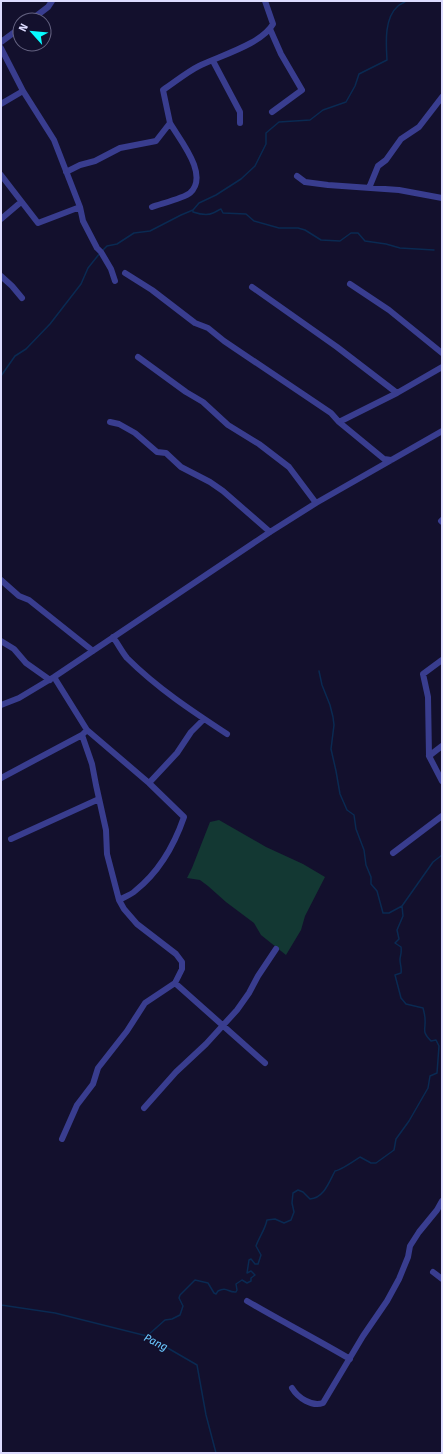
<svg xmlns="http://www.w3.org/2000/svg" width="443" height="1454" font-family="'Fira Sans',sans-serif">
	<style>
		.green { fill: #133833 }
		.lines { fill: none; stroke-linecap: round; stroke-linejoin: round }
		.stream { stroke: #0a2a52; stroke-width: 1.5 }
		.minor { stroke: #393d8f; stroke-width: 6 }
		.labels { text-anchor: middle; stroke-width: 3; stroke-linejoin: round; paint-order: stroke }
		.water-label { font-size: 11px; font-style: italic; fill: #6ac7ff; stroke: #13102d }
	</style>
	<rect width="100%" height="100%" fill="#13102d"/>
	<!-- green -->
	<path class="green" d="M219,820L266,847L303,864L325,877L305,916L301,930L286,955L261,935L254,923L226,902L208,886L200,880L187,878L192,868L210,822Z"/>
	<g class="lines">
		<!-- stream -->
		<path class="stream" d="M193,210V212C199,214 207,216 213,213C216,212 218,210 221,209L223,213L246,214L254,221L279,228H298L305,230L321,240L340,241L351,233H358L365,241L386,244L400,248L434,250
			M103,250L107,246L117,244L134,233L150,231L181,215L193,210L199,203L216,195L241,179L255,166L266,144V133L279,122L310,120L323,110L346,102L355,86L359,74L387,60C386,43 384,18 398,6C400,4 404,3 406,1
			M1,376L15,356L26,349L50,324L81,284L88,268L100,253
			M319,671L322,685L330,705L333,717L334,725L331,749L336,771L340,794L347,810L354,815L356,829L364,850L366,865L371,877V884L377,891L383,913H389L402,906
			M1,1305L55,1313L147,1336L197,1365L206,1415L216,1453
			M147,1336L165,1320L172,1319L180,1315L183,1306L179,1298L180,1295L195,1280L208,1283L214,1293L216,1294L218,1291C227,1286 228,1293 236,1292L237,1290L236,1284L242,1280L247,1283L251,1281V1278L255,1275L251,1271L247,1273L249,1260L251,1259L255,1264H258L261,1255L256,1246C259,1237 265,1230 267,1220L275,1219L284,1223L291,1220L294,1212L292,1203L293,1193L298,1190L303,1192L310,1199C324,1198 329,1182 335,1171C341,1170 354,1161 360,1157L371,1163H376L394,1150L396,1139L409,1121L428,1088L430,1076L437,1073L439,1046L436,1040L431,1041C421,1031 426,1030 425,1019C425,1015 424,1012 423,1008L406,1004L401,998L395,975L401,973C402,968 400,965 400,960C400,955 402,954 401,947L395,943L399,939L397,930L403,916L402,906L433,862L442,855"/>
		<!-- minor -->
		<path class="minor" d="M31,20L48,7L52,1
			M270,29L281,54L302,90L272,112
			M1,42L20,28
			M1,48L23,91L54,140L80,207L83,221L97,248L101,252L111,269L115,281
			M213,61L240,112V123
			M1,104L23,91
			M66,172L80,165L95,161L120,148L156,141L170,123L163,90C175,82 187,72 199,66C219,56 262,44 273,24L265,1
			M1,175L38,223L80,207
			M297,176L305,182L328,185L399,190L442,198
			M369,188L378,166L386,160L401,139L419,127L442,97
			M152,207C160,204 184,198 190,193C210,175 179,139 170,123
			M1,219L21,202
			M125,273L152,290L195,323L208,328L224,341L331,413L339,422L384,459L391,460
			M1,276L12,286L22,298
			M350,284L389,310L442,353
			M252,287L337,347L397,393
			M138,357L186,392L203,402L228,425L259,444L289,467L316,503
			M110,422L119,424L135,433L157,452L166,453L181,467L210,482L223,491L270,532
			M339,422L397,393L442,367
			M442,520L441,521L442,522
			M1,580L19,596L29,600L93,651
			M113,637C118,644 122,652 127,658C157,688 192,711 227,734
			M1,641L14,649L26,663L50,680
			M442,660L423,674L428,697L429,756L442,781
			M54,677L87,730L149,783L184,817C174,846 159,872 135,891C131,895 124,897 119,900
			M1,705L19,698L54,677L270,532L316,503L442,431
			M429,756L442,746
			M1,778L82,735
			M149,783L177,753L191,732L204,719
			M11,839L99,799
			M393,853L442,816
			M175,983L265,1063
			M144,1108L176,1072L206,1044L237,1010L249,993L258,976L276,949
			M62,1139L77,1105L93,1084L98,1068L127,1031L145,1003L175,983L182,969V962L176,954L137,924L124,909L119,900L107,854L106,830L96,785L92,764L82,735L87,730
			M433,1272L442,1279
			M247,1301C281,1321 316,1339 350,1359
			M292,1388C298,1398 312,1407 323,1403L363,1336L387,1301L399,1279L408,1257L410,1246L419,1232L437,1210L442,1201"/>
	</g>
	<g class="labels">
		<!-- water labels -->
		<g class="water-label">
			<text transform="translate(156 1342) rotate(27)" y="4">Pang</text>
		</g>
	</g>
	<!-- border -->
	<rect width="443" height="1454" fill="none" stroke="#dddcff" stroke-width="4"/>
	<!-- north arrow -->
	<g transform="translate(32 32) rotate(297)"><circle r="19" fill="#13102d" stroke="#646281"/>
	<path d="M0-3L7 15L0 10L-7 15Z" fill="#08fbff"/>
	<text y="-6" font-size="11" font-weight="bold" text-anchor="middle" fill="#dddcff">N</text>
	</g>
</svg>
